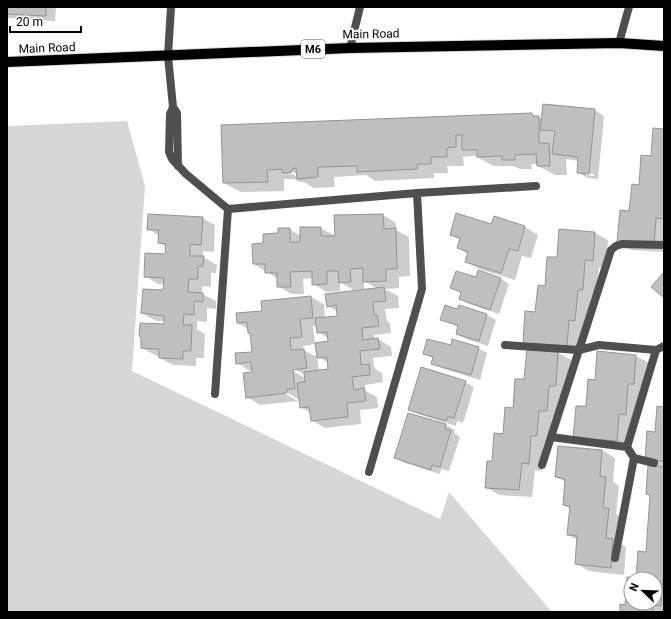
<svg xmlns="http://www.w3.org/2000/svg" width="671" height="619" font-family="Roboto,sans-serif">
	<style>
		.green { fill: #d6d6d6 }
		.shadow { fill: #0003; fill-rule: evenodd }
		.building { fill: #bfbfbf; stroke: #939393; fill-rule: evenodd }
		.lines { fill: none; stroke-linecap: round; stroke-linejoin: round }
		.primary-casing { stroke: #dbdbdb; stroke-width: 12 }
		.street { stroke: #4f4f4f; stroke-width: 8 }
		.primary { stroke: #000; stroke-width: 10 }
		.labels { text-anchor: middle; stroke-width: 4; stroke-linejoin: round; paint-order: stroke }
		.shield { fill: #fff; stroke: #4c4c4c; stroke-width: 1 }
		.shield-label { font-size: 11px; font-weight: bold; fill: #000 }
		.street-label { font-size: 12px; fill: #000; stroke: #fff }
	</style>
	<rect width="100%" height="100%" fill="#fff"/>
	<!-- green -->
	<path class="green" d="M127,121L145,186L132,371L440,519L449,492L552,612H7V126Z"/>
	<!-- shadow -->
	<path class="shadow" d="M7,7H56L55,21L7,18Z
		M543,106L595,110L604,116L598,179L587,178L578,172L579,161L566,159L567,175H555L538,166V164H531L532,169H520L513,166H494L473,155V156L463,157L464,166H447L448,173H434V178L375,181L366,175L334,177L335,187L314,188L304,182H300L294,179H284V191L241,192L224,183L222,126L532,114L542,119ZM288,169L298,175V177L287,171ZM586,173L594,174V176L586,175Z
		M664,130V252L631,250L618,242L639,186Z
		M383,215L396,223V230L409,237L410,276L399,277V288L385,289L398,296L399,308L385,309L387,321L390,323L391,333L374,335L375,340L378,339L391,347L392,356L373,358L374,368L382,373L383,382L365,385L366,391L377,397L378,408L360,410L361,424L325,428L311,420V413L301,407L300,400L283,390L282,392L298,401L260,405L247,397L253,370L250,371L237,363L253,353L251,334L248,329L237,323L263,311L311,297L324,304L325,318L338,316V312L328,306L362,291L361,289L353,290L340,282V291L327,292L313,284V278L303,279L304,294H291L278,286V279L254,264L264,244L289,229L301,236L320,228L334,235V237ZM364,281L366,282L378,289L364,291ZM313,326H317L318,332L329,339V342L315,344ZM316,344L318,357L329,363V370L319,371L317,357L303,350V346ZM289,366L305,375V378L288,368Z
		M202,218L215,225L214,252L203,251V257L217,265L216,273H211V287L202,286V294L216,301V309L207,308V322L197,321V329L205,334L204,358H196V366L173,365L160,358V356L155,355L142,348L164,325L165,321H156L142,313L164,291V284H158L145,276L166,255V247L159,243V236L149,229Z
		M494,218L525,227L538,235L531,258L522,256L515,280L479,269L466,262L468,254L458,248L460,240L451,234L492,225Z
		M595,233L608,240L606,268L599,267L596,297H591L588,328L580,354L557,352L571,360L569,393L560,418H552L550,443H544L542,471L535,470L532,497L499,495L486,487L493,462L525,381L536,313L545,287L558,258Z
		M500,278L509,284L499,314L469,304L460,299L462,293L451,288L477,279Z
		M459,306L487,315L496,320L488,346L466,339L457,334L459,327L450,324L441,319L458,310Z
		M478,348L487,353L480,380L441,368L432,363L433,358L424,353Z
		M636,356L649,363L641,391L639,422L633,421L631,448L588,445L587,407L596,381Z
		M465,382L474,387L463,423L457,421L456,426L418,414L409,409Z
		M664,408V612H621L626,606L628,578L637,579L646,553L651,497L647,494L660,467L646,459ZM631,579H655V603H631Z
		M446,425L455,430L454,433L460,437L449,471L441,469L440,474L405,463L396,458Z
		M559,447L602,450L615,458L613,482L619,486L616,514L621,517L619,543L626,547L624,575L589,571L576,564L578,540L568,535L570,509L564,505L566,482L556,477Z"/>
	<!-- building -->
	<path class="building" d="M7,7H46V16L7,14Z
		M543,104L595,109L589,174L577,173L578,157L552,154L555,131L540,130Z
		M532,113V116H539V143H549L550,166H537L536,154L515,155V160H502V156L477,157V150H462V135H456V147L447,148V157H431V164H417V169L357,172V166L318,167V177L297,179L296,168L292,169V172L282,173V169L267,170L268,182L223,183L221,125Z
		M653,128L664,129V219L656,218L654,245L617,242L620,210L629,211L632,184L639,185L641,155L651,156Z
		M456,213L491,224L494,216L525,226L518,251L509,249L501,273L465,262L468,252L457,248L460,238L450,235Z
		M148,214L203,217L201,245L190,244V256H204L203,266H198V279H189L188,292L203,293V302L194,301V315L184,314L183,325H192L191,351H183V359L159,358V349L141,348V337L139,336L140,323L164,324V316L141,313L143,289L163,290L164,278L144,277L145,253L165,254L166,244L158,243L159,230H147Z
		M383,214L384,229L396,228L397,269H386V281L363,282V268L350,269L351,282L339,283L338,271H327V284L312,285V271L290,272L291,287H277V273H265V264H253L252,244L263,243V234L278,233V228H290V242H300V227H321V236H335L334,215Z
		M559,229L595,232L593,261L585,260L583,290H578L575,321L569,320L567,347L523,343L525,311L535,312L538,285L545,286L547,257H557Z
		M478,270L501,278L490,310L459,299L461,292L450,288L456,271L476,277Z
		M664,272V298L651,287Z
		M384,287L386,301L373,302L374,315H377L379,326L362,328L363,340L378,338L380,349L360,351L361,365L369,364L370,375L352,377L354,390L364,388L366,401L347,403L348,417L311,421L309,407L300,408L297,383L305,382L304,372L328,369L327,357L317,358L315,343L328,341L327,332L317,333L315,318L337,316L336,305L327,307L325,294Z
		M311,296L313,318L300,319L302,337L290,338L291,350L304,349L307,368L293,370L295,389H287V393L246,398L243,373L252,372L251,362L236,364L235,353L252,352L250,333H248L247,322L237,323L236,313L262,311L261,301Z
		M445,305L457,309L459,305L487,314L479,341L456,334L458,325L440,320Z
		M427,339L451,345L452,339L479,347L471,375L431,364L433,357L423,354Z
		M527,349L558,352L556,386H549L547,411H539L537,436H531L529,464L522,463L519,490L485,488L487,461H492L494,433L503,434L505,407L513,408L515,379H524Z
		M597,351L636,355L634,384H628L626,415L619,414L617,441L573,438L576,406H586L588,379L595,380Z
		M421,367L466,381L454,418L448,417L446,421L408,410Z
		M664,394V461L645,460L647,431L655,432L657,406L663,407Z
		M408,413L446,424L445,429L451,431L440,467L432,465L431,470L394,458Z
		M558,446L602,450L600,476L606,477L603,508H609L606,538L613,539L611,568L575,564L577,536L567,535L570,506L563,505L565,479L555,477Z
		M648,465L664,467V578H663L661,606L653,605V612H620V604L625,605L627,577L636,578L638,551L646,552L650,495L646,494ZM631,579H655V603H631Z"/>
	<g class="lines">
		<defs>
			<path id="primary" d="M7,62L350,48L619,43L664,46"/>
		</defs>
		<!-- primary casing -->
		<use href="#primary" class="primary-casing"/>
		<!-- street -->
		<path class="street" d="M171,7L168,56L173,107L177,113L178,166
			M619,43L629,7
			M350,48L360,7
			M173,107L170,114L169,152L172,159L186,174L228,209L417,193L536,186
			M664,245L622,244L616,246L611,250L579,350L599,345L656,350L664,346
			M505,345L579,350L542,465
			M215,394L228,209
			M551,437L627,447
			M634,458L654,463
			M369,472L422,289L417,193
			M615,558L634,458L627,447L656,350"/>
		<!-- primary -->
		<use href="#primary" class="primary"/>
	</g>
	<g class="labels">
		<!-- shield labels -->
		<rect class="shield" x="301" y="40" width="24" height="18" rx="3"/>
		<g class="shield-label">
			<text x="313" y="53">M6</text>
		</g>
		<!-- street labels -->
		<g class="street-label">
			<text transform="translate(371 34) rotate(-1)" y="4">Main Road</text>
			<text transform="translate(47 48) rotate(-2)" y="4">Main Road</text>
		</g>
	</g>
	<!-- border -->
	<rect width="671" height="619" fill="none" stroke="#000000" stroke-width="16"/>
	<!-- north arrow -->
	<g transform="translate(643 591) rotate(293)"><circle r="19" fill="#ffffff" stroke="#999999"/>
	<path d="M0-3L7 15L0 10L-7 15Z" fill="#000000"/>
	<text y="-6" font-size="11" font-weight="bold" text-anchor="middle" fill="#000000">N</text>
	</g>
	<!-- scale -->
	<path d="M10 26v6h71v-6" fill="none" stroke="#000000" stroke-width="2"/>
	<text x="16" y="26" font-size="12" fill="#000000" stroke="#ffffff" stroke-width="3" paint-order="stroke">20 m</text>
</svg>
